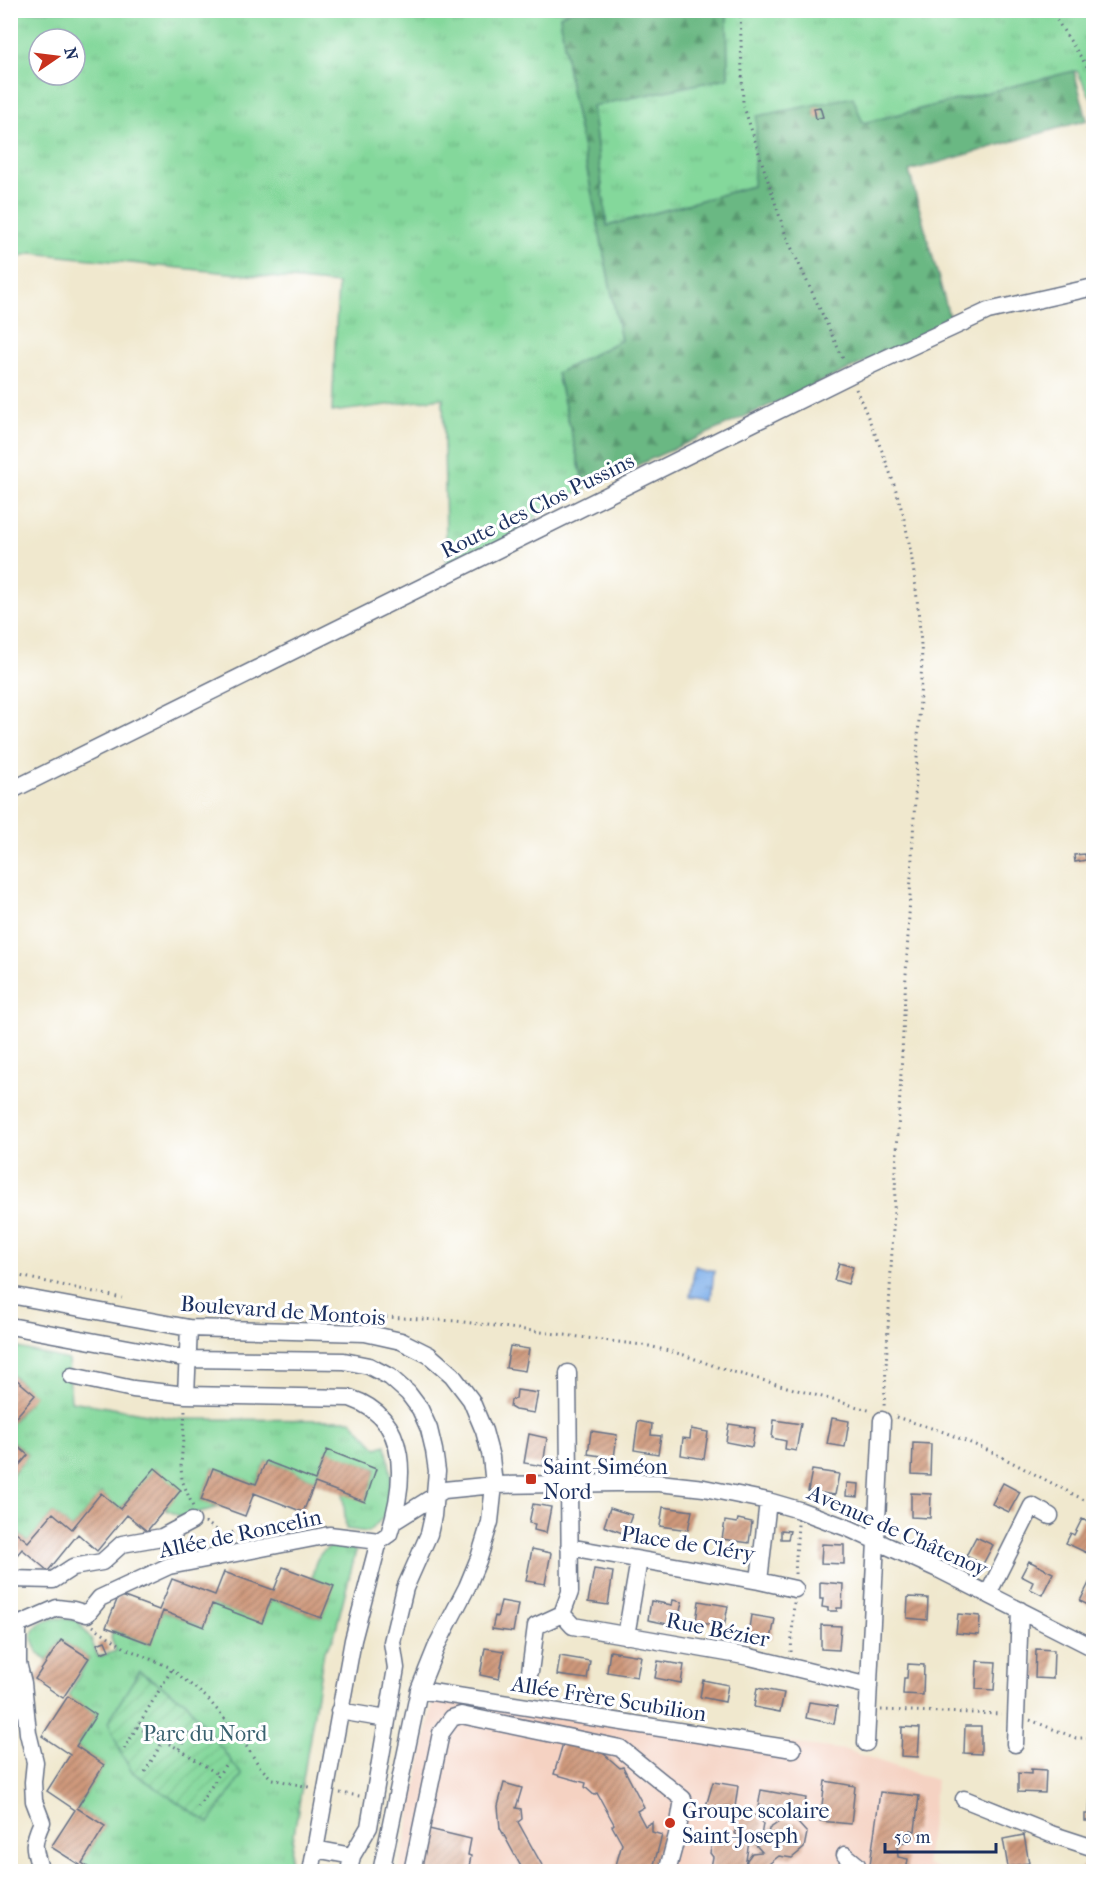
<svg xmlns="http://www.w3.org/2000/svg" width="1104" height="1882" font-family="'IM FELL French Canon',serif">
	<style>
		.built { fill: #f5d2c2 }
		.grass { fill: url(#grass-tufts); stroke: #50847c; stroke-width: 1.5; fill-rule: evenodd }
		.forest { fill: url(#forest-firs); stroke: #437470; stroke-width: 1.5 }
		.garden { fill: url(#garden-furrows); stroke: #50847c; stroke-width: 1.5 }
		.water { fill: url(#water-ripples); stroke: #4c6fa4; stroke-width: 1.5 }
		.building { fill: url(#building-hatch) }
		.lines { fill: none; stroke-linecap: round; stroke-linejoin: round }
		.minor-casing { stroke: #667085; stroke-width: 19 }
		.path { stroke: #667085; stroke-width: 3; stroke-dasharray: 1.5 4.5; stroke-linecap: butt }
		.minor { stroke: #fff; stroke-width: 16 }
		.poi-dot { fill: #c8321e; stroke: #fff; stroke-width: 2 }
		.labels { text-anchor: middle; stroke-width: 6; stroke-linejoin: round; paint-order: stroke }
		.street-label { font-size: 22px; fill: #1b2f5e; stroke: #fff }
		.poi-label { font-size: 22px; fill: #1b2f5e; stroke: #fff; text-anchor: start }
		.park-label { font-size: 22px; fill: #3a6270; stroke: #fff }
	</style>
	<defs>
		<pattern id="grass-tufts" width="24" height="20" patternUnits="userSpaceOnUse" patternTransform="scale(1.5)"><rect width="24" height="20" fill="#84d89b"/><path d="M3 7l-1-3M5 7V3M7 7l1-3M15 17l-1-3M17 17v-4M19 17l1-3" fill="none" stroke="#71ba88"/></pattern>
		<pattern id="forest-firs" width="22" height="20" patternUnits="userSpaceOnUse" patternTransform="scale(1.5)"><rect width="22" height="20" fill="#6bb883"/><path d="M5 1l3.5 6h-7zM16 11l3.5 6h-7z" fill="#57966e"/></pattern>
		<pattern id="garden-furrows" width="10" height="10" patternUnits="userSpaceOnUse" patternTransform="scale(1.5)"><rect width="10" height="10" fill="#84d89b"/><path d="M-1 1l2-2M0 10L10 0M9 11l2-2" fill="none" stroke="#71ba88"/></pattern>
		<pattern id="water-ripples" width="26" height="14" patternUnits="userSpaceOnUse" patternTransform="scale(1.5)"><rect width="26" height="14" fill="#7eafea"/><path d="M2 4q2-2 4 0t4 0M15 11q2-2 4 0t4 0" fill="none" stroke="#668fc1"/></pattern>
		<pattern id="building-hatch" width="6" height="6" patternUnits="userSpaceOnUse" patternTransform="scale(1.5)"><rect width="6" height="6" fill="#cf997b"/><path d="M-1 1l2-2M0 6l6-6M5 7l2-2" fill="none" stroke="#a77d68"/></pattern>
	</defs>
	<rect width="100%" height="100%" fill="#fff"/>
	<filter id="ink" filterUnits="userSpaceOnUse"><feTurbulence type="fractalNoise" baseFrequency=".0167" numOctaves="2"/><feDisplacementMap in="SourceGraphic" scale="12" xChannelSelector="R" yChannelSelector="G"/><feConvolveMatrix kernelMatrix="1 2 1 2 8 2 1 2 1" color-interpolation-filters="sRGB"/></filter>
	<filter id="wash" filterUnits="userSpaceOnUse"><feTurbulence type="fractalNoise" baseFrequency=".008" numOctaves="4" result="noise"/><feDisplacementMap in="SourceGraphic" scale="24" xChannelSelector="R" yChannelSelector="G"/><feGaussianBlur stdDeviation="1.35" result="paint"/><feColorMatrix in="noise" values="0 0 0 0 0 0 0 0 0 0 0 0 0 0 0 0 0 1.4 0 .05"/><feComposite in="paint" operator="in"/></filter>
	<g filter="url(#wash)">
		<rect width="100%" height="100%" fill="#f0e8ce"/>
		<!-- built -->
		<path class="built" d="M433,1701L846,1750L936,1780L926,1865L950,1871L399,1872Z"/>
		<!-- grass -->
		<path class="grass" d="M11,11H572L560,16L570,84L621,340L557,374L585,489L558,501L447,582L443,398L332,412L338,284L32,253L11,259ZM39,39H75V75H39Z
			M727,11H1093V102L1077,71L863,123L753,186L607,226L592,106L728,78Z
			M11,1346L68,1360L71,1401L177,1419L351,1420L377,1448L386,1445L391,1475L386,1515L368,1532L346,1529L343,1493L365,1501L376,1469L327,1451L315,1480L266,1461L256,1484L213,1468L201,1500L219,1507L181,1517L165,1509L180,1490L155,1468L120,1509L101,1493L72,1529L53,1513L28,1542L11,1527V1476L28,1455L11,1440V1424L34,1395L11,1374Z
			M340,1542L356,1551L333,1640L324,1651L288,1871L95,1872L82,1863L105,1826L77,1808L104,1765L76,1746L96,1715L68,1696L89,1658L61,1640L47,1661C34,1651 23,1631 44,1621C55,1616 67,1619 78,1621L91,1639L98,1657L116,1651L111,1637L113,1630L150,1644L163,1611L203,1627L212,1604L262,1622L271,1599L321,1618L333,1586L312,1578C315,1557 320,1550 340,1542Z"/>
		<!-- forest -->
		<path class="forest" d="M572,10L727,11L728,78L592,106L607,226L753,186L757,116L853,97L863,123L1074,71L1087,120L909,171L951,323L585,489L557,373L621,340L570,84L560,16Z"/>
		<!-- garden -->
		<path class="garden" d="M139,1671L186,1702L242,1775L209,1823L132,1772L122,1755L108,1722Z"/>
		<!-- water -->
		<path class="water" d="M695,1266L714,1271L711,1299L690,1296Z"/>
		<g id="blocks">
			<!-- building -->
			<path class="building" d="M820,107L823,117L816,119L814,108Z
				M1085,854L1086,860L1075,862L1074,855Z
				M839,1263L853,1267L848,1284L834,1280Z
				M510,1346L529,1349L525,1371L506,1368Z
				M10,1374L35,1395L10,1424Z
				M517,1390L538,1393L534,1413L515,1410L510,1407L511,1400L516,1399Z
				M832,1418L849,1421L845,1447L827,1444Z
				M774,1420L801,1424L796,1451L785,1449L786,1441L772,1438Z
				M638,1421L652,1424L651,1435L661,1436L658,1454L634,1450Z
				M729,1424L755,1428L752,1447L726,1442Z
				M691,1429L708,1432L704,1459L681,1455L683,1438L690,1439Z
				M591,1431L617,1435L614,1458L588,1454Z
				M529,1434L547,1438L543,1466L524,1463Z
				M10,1440L28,1455L10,1476Z
				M913,1443L931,1444L930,1475L912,1474Z
				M327,1450L376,1469L365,1502L315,1483L303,1512L254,1493L245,1516L201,1500L213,1468L256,1484L266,1461L315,1480Z
				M155,1468L181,1490L147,1531L127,1515L97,1551L78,1534L48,1571L22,1549L10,1563V1527L28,1542L53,1513L72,1529L101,1493L120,1509Z
				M812,1470L839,1474L835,1495L808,1491Z
				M847,1483L859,1484L858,1497L846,1496Z
				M1003,1483L1020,1492L1009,1512L992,1504Z
				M911,1493L931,1494L930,1518L911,1517Z
				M533,1504L551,1507L546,1533L534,1530L535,1524L529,1523Z
				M663,1507L692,1511L688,1530L660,1526Z
				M610,1508L632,1515L625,1534L604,1526Z
				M738,1519L752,1522L749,1543L722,1539L725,1521L737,1523Z
				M1082,1519L1094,1525V1540L1087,1553L1066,1543L1071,1533L1074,1535Z
				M781,1530L790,1531L788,1539H781Z
				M976,1537L993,1545L983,1564L966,1556Z
				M822,1544L844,1545V1564L821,1563Z
				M532,1549L551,1553L545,1584L526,1581Z
				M1029,1561L1053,1573L1042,1595L1030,1589L1033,1582L1021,1576Z
				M283,1567L334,1586L321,1618L271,1599L262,1623L212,1604L204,1627L163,1611L151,1644L106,1627L119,1595L159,1610L172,1579L215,1595L224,1572L274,1590Z
				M594,1569L613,1572L608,1605L588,1602Z
				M820,1582L843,1584L842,1608H837V1611H828V1608L822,1607L823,1599H820Z
				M1089,1583L1094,1586V1608L1080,1601Z
				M908,1597L928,1598L927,1620L907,1618Z
				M673,1600L682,1602L677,1626L648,1620L651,1601L672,1605Z
				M501,1601L518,1604L513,1632L492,1629L495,1616L497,1617Z
				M699,1601L728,1606L724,1627L696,1622Z
				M958,1614L980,1616L979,1635L956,1633Z
				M751,1615L775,1619L771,1639L748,1635Z
				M821,1625L841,1626L839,1650L821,1649Z
				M61,1640L89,1658L63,1698L35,1679Z
				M105,1641L109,1650L101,1653L97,1644Z
				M485,1648L504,1651L499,1679L480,1675Z
				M1036,1649L1054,1650L1053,1679L1035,1678Z
				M610,1651L641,1656L637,1677L607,1672Z
				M560,1656L590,1661L587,1679L557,1675Z
				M658,1661L684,1665L681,1683L655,1678Z
				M977,1661L996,1662L994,1690L976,1689Z
				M908,1664L924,1665L923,1695L903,1694L904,1678H907Z
				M703,1680L728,1685L725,1702L700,1697Z
				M757,1688L784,1693L780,1712L754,1707Z
				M68,1696L96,1715L76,1746L104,1765L77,1808L105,1826L82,1863L95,1872H76L80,1865L51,1847L75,1810L47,1791L70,1755L42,1736Z
				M809,1702L837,1706L834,1724L806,1718Z
				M965,1726H981V1754L964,1753Z
				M902,1727L920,1728L918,1757L901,1756Z
				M564,1740L606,1752L604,1754L620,1768L623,1767L644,1807L637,1811L645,1826L652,1822V1832L662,1835L652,1872H614L622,1844L612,1826L614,1824L597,1793L594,1795L585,1787L586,1783L554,1774Z
				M1031,1769L1046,1770L1045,1793L1018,1792V1773L1031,1774Z
				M825,1781L855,1786L851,1824L820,1821Z
				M713,1782L738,1786L735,1807L725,1806L723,1816L704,1813Z
				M504,1783L522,1788L516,1808L521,1809L522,1819L518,1822L543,1867L535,1872H524L500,1828L498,1806Z
				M761,1790L806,1798L803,1816L758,1808Z
				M880,1792L919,1796L915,1831L911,1830L910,1840L897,1845L898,1857L908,1859L906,1872H869Z
				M1090,1794H1094V1821H1085V1814H1089Z
				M746,1814L757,1816L763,1824L761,1836L767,1843L769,1829L782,1820L797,1822L807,1833L804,1848L792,1858L779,1856L769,1864L766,1872H749L746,1869L747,1860L752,1853L762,1852L754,1843L749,1842L744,1872H710L713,1857L710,1853L714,1836L742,1841L735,1833L737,1820Z
				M429,1829L471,1839L468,1855L471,1856L468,1872H420Z
				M1024,1835L1029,1863L1008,1867L1003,1839Z
				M1094,1864V1872H1082L1081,1867Z"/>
		</g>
	</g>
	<g filter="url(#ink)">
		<use href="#blocks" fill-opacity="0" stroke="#667085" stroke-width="1.5"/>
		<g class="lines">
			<defs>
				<path id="minor" d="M10,791L850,375L988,311L1094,287
					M10,1295L189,1328L365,1333L401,1341L429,1355L452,1375L471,1400L484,1431L491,1457L494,1485L490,1522L479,1558L467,1587L438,1643L419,1690L381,1872
					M10,1326L188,1359L344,1361L369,1366L390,1377L408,1393L420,1409L429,1429L434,1450L437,1471L433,1516L429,1534L405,1588L392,1642L396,1668L369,1827L352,1856L349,1872
					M72,1376L133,1389L186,1395L350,1398C412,1419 405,1483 389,1534L379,1541L353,1640L311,1872
					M186,1395L189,1328
					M393,1522L444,1490L494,1485L615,1483H659L704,1488L768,1501L799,1510L850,1529L940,1570L1094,1648
					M569,1547L759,1581L768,1501
					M10,1579L53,1580L73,1567L102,1562L122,1544L162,1537L192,1521
					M759,1581L795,1589
					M988,1594L1032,1506L1050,1516
					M562,1614L573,1626L750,1657L869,1686
					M562,1614L570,1592L568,1373
					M18,1625L57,1608L73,1610L87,1614L100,1598L169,1566L329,1535L379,1541
					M626,1636L639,1560
					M18,1663L23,1683L28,1733L35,1762L33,1782L34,1801L42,1822C31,1846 34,1848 41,1872
					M13,1671L18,1663V1625
					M530,1672L536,1626L562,1614
					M419,1690L793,1749
					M339,1711L387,1719
					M866,1743L882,1420
					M1015,1744L1020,1610
					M964,1799L1051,1834L1094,1848
					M315,1849L352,1856
					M845,1855L857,1865L859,1872
					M412,1872L441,1733L452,1718L461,1715L620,1748L683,1799L677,1835L667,1872"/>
			</defs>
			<!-- minor casing -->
			<use href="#minor" class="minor-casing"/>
			<!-- path -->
			<path class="path" d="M740,10L743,104L786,236L844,361
				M1050,10L1094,77
				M856,389C874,431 893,474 904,519C915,566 919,613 922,660L884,1407
				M10,1274L122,1298
				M368,1316L456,1321L649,1346L684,1355L723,1369L872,1411
				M185,1411L181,1466L182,1480L193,1507
				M896,1417L944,1432L992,1452L1094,1505
				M205,1522L217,1530L221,1541
				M220,1535L267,1525L289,1526
				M795,1574L798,1524
				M93,1626L125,1648L169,1667L206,1697L239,1735L260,1767L272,1779L313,1788
				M791,1652L794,1602
				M881,1710L1001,1714
				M1030,1720L1076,1738H1094
				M137,1727L179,1749L219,1775
				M124,1749L172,1669
				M179,1749L189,1732
				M145,1772L163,1741
				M340,1793L360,1796
				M198,1807L227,1762"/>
			<!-- minor -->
			<use href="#minor" class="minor"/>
		</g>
	</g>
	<!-- markers -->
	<g class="poi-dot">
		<rect x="525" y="1473" width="12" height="12" rx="3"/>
		<circle cx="670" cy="1823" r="6"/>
	</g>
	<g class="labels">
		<!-- street labels -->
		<g class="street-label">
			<text transform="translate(537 505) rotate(-26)" y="8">Route des Clos Pussins</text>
			<text transform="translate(283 1310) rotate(4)" y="8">Boulevard de Montois</text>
			<text transform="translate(898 1530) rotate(24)" y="8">Avenue de Châtenoy</text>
			<text transform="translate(240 1533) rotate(-12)" y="8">Allée de Roncelin</text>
			<text transform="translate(688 1543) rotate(9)" y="8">Place de Cléry</text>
			<text transform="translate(718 1629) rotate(11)" y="8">Rue Bézier</text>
			<text transform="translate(609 1698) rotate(9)" y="8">Allée Frère Scubilion</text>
		</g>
		<!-- poi labels -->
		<g class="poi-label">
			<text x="543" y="1474">Saint-Siméon<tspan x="543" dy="25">Nord</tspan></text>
			<text x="682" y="1818">Groupe scolaire<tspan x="682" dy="25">Saint-Joseph</tspan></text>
		</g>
		<!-- park labels -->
		<g class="park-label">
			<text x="205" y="1741">Parc du Nord</text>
		</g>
	</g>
	<!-- margin -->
	<rect width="1104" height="1882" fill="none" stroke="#fff" stroke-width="36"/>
	<!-- north arrow -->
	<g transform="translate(57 57) rotate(76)"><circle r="28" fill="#ffffff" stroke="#a4acbf" stroke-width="1.5"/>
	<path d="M0-4.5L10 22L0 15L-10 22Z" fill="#c8321e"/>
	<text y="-9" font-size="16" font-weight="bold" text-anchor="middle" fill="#1b2f5e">N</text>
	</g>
	<!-- scale -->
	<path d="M885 1843v9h111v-9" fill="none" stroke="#1b2f5e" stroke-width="3"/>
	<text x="894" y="1843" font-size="18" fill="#1b2f5e" stroke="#ffffff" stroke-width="4.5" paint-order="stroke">50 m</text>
</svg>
